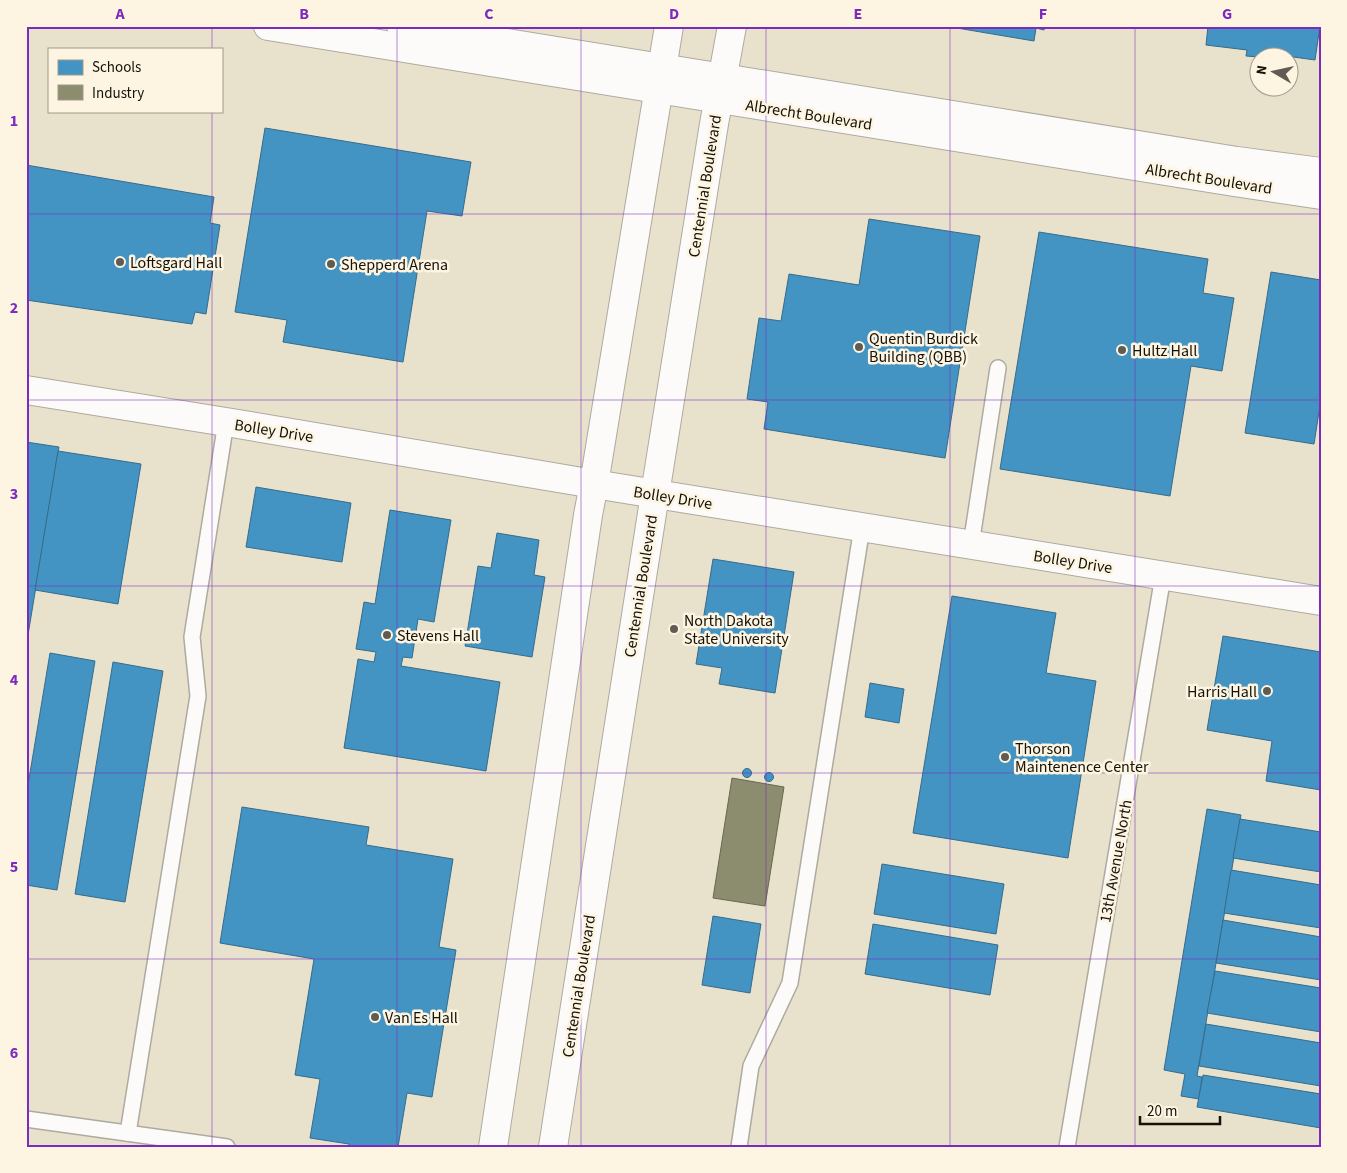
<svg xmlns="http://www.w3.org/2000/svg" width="1347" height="1173" font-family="'Source Sans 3',sans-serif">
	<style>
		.built { fill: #e8e1cc; fill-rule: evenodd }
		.schools { fill: #4393c3; stroke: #356c8c }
		.industry { fill: #8c8c6e; stroke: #686750 }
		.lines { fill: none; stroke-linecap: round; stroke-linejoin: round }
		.lane-casing { stroke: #aeaaa1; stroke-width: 18 }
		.street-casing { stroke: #aeaaa1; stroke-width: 30 }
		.lane { stroke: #fcfbf9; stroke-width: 15 }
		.street { stroke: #fcfbf9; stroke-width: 28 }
		.grid { fill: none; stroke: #7b2cbf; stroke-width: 1; stroke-opacity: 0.55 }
		.poi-dot { fill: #605c53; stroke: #fdf5e1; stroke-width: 2 }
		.labels { text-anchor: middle; stroke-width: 5; stroke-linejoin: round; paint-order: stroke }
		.street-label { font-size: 16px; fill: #15120b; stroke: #fdf5e1 }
		.poi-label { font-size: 16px; fill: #15120b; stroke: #fdf5e1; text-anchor: start }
		.neatline { fill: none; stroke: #7b2cbf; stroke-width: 2 }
		.grid-label { font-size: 16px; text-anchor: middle; font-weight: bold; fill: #7b2cbf }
	</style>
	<rect width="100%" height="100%" fill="#eae5da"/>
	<!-- built -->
	<path class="built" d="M 26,26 L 1321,26 L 1321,1147 L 26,1147 ZM 49,49 L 221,49 L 221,111 L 49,111 ZM 1260,58 L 1290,58 L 1290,88 L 1260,88 Z"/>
	<!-- schools -->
	<g class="schools">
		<polygon points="945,26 1045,26 1044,30 1036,28 1034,41"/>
		<polygon points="1208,26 1320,26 1315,60 1272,54 1272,58 1246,56 1247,50 1206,45"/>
		<polygon points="265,128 471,162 462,216 427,211 403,362 283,342 287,320 235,312"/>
		<polygon points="26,165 214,197 210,223 220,225 206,314 195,312 192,324 26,300"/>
		<polygon points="869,219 980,236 945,458 764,429 768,402 747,399 759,318 781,321 789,274 859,285"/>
		<polygon points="1039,232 1208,259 1203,293 1234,298 1222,371 1191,366 1170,496 1000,469"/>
		<polygon points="1271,272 1321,280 1321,399 1314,444 1245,433"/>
		<polygon points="26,442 59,447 26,647"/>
		<polygon points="58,451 141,464 118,604 35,590"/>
		<polygon points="256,487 351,503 342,562 246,547"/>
		<polygon points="390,510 451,520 434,622 418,619 412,658 403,657 401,666 500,682 486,771 344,748 358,659 374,662 376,652 356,649 364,602 375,604"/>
		<polygon points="497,533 539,540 534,575 545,577 532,657 465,646 478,566 491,568"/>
		<polygon points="713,559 794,572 775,693 719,684 722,668 696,664"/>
		<polygon points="952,596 1056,613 1046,673 1096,681 1068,858 913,833"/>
		<polygon points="1223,636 1321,652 1321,790 1266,781 1272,741 1207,730"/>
		<polygon points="50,653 95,661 57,890 26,885 26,797"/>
		<polygon points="113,662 163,671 125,902 75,894"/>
		<polygon points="870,683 904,689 899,723 865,717"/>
		<circle cx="747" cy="773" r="4.5"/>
		<circle cx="769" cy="777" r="4.5"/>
		<polygon points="242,807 369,827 366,845 453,859 439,947 456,950 432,1097 407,1093 398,1147 349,1147 349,1144 310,1138 320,1079 295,1075 314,959 220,943"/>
		<polygon points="1207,809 1241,815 1197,1076 1202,1077 1199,1099 1181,1096 1185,1074 1164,1070"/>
		<polygon points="1240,819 1321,832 1321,872 1233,858"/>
		<polygon points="882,864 1004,884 996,934 874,914"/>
		<polygon points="1231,870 1321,885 1321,928 1224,913"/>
		<polygon points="713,916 761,924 750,993 702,985"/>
		<polygon points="1223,920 1321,937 1321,980 1216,963"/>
		<polygon points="873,924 998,945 990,995 865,974"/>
		<polygon points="1215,971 1321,988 1321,1032 1207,1013"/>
		<polygon points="1206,1024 1321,1043 1321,1086 1199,1066"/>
		<polygon points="1203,1075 1321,1094 1321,1128 1197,1107"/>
	</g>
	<!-- industry -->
	<polygon class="industry" points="732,778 784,787 765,906 713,898"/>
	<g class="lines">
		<!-- lane casing -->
		<g class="lane-casing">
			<g id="lane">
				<polyline points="971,545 998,368"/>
				<polyline points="26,1119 227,1147"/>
				<polyline points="128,1133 198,696 192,637 226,422"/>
				<polyline points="739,1147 751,1066 790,983 862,527"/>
				<polyline points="1067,1147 1163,576"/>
			</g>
		</g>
		<!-- street casing -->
		<g class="street-casing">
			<g id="street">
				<polyline points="268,26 1234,182 1321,195"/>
				<polyline points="401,26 1237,161 1321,172"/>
				<polyline points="26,390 226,422 594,484 1321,601"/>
				<polyline points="493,1147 588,515 594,484 669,26"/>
				<polyline points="553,1147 655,494 714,124 732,26"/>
			</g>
		</g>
		<!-- lane -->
		<use href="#lane" class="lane"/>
		<!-- street -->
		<use href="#street" class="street"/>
	</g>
	<!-- grid -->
	<path class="grid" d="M 212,26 L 212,49M 397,26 L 397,1147M 581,26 L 581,1147M 766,26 L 766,1147M 950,26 L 950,1147M 1135,26 L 1135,1147M 212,111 L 212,1147M 26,214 L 1321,214M 26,400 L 1321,400M 26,586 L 1321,586M 26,773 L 1321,773M 26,959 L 1321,959"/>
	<!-- markers -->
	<g class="poi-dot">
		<circle cx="120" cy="262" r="5"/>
		<circle cx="331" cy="264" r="5"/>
		<circle cx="859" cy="347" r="5"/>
		<circle cx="1122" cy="350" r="5"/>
		<circle cx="674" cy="629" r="5"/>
		<circle cx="387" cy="635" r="5"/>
		<circle cx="1267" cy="691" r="5"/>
		<circle cx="1005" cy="757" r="5"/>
		<circle cx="375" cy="1017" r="5"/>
	</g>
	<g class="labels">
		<!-- street labels -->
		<g class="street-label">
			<text transform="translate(809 114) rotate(9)" y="6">Albrecht Boulevard</text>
			<text transform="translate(1209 178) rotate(9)" y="6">Albrecht Boulevard</text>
			<text transform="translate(704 186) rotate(-81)" y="6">Centennial Boulevard</text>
			<text transform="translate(274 430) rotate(9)" y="6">Bolley Drive</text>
			<text transform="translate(673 497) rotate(9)" y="6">Bolley Drive</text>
			<text transform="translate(1073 561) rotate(9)" y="6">Bolley Drive</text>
			<text transform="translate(640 586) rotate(-81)" y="6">Centennial Boulevard</text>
			<text transform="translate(1115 861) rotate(-80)" y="6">13th Avenue North</text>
			<text transform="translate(578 986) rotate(-81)" y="6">Centennial Boulevard</text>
		</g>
		<!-- poi labels -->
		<g class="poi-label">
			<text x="130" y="268">Loftsgard Hall</text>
			<text x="341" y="270">Shepperd Arena</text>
			<text x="869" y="344">Quentin Burdick<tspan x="869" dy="18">Building (QBB)</tspan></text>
			<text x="1132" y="356">Hultz Hall</text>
			<text x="684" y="626">North Dakota<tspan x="684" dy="18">State University</tspan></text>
			<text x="397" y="641">Stevens Hall</text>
			<text x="1257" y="697" text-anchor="end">Harris Hall</text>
			<text x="1015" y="754">Thorson<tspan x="1015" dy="18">Maintenence Center</tspan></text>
			<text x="385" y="1023">Van Es Hall</text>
		</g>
	</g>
	<!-- border -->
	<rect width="1347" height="1173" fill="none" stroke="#fdf5e1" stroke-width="55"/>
	<!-- legend -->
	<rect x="48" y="48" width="175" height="65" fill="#fdf5e1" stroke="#a09a8b"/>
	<rect x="58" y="60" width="25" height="15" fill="#4393c3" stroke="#a09a8b"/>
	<text x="92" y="72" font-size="15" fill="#15120b">Schools</text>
	<rect x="58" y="85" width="25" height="15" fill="#8c8c6e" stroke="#a09a8b"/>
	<text x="92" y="98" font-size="15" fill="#15120b">Industry</text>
	<!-- north arrow -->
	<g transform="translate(1274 72) rotate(279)"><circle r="24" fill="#fdf5e1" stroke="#a09a8b"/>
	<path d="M0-4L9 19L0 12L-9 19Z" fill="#605c53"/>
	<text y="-8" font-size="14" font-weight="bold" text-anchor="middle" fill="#15120b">N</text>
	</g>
	<!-- scale -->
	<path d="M1140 1116v8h80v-8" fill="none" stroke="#15120b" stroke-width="2.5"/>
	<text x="1147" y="1116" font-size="15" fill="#15120b" stroke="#fdf5e1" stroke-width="4" paint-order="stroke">20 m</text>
	<rect x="28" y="28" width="1292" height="1118" class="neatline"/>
	<g class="grid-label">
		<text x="120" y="19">A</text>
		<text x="304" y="19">B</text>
		<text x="489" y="19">C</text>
		<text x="674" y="19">D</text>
		<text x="858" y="19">E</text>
		<text x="1043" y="19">F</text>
		<text x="1227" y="19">G</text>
		<text x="14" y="126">1</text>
		<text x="14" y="313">2</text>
		<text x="14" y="499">3</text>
		<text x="14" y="685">4</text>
		<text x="14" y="872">5</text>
		<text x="14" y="1058">6</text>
	</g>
</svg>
